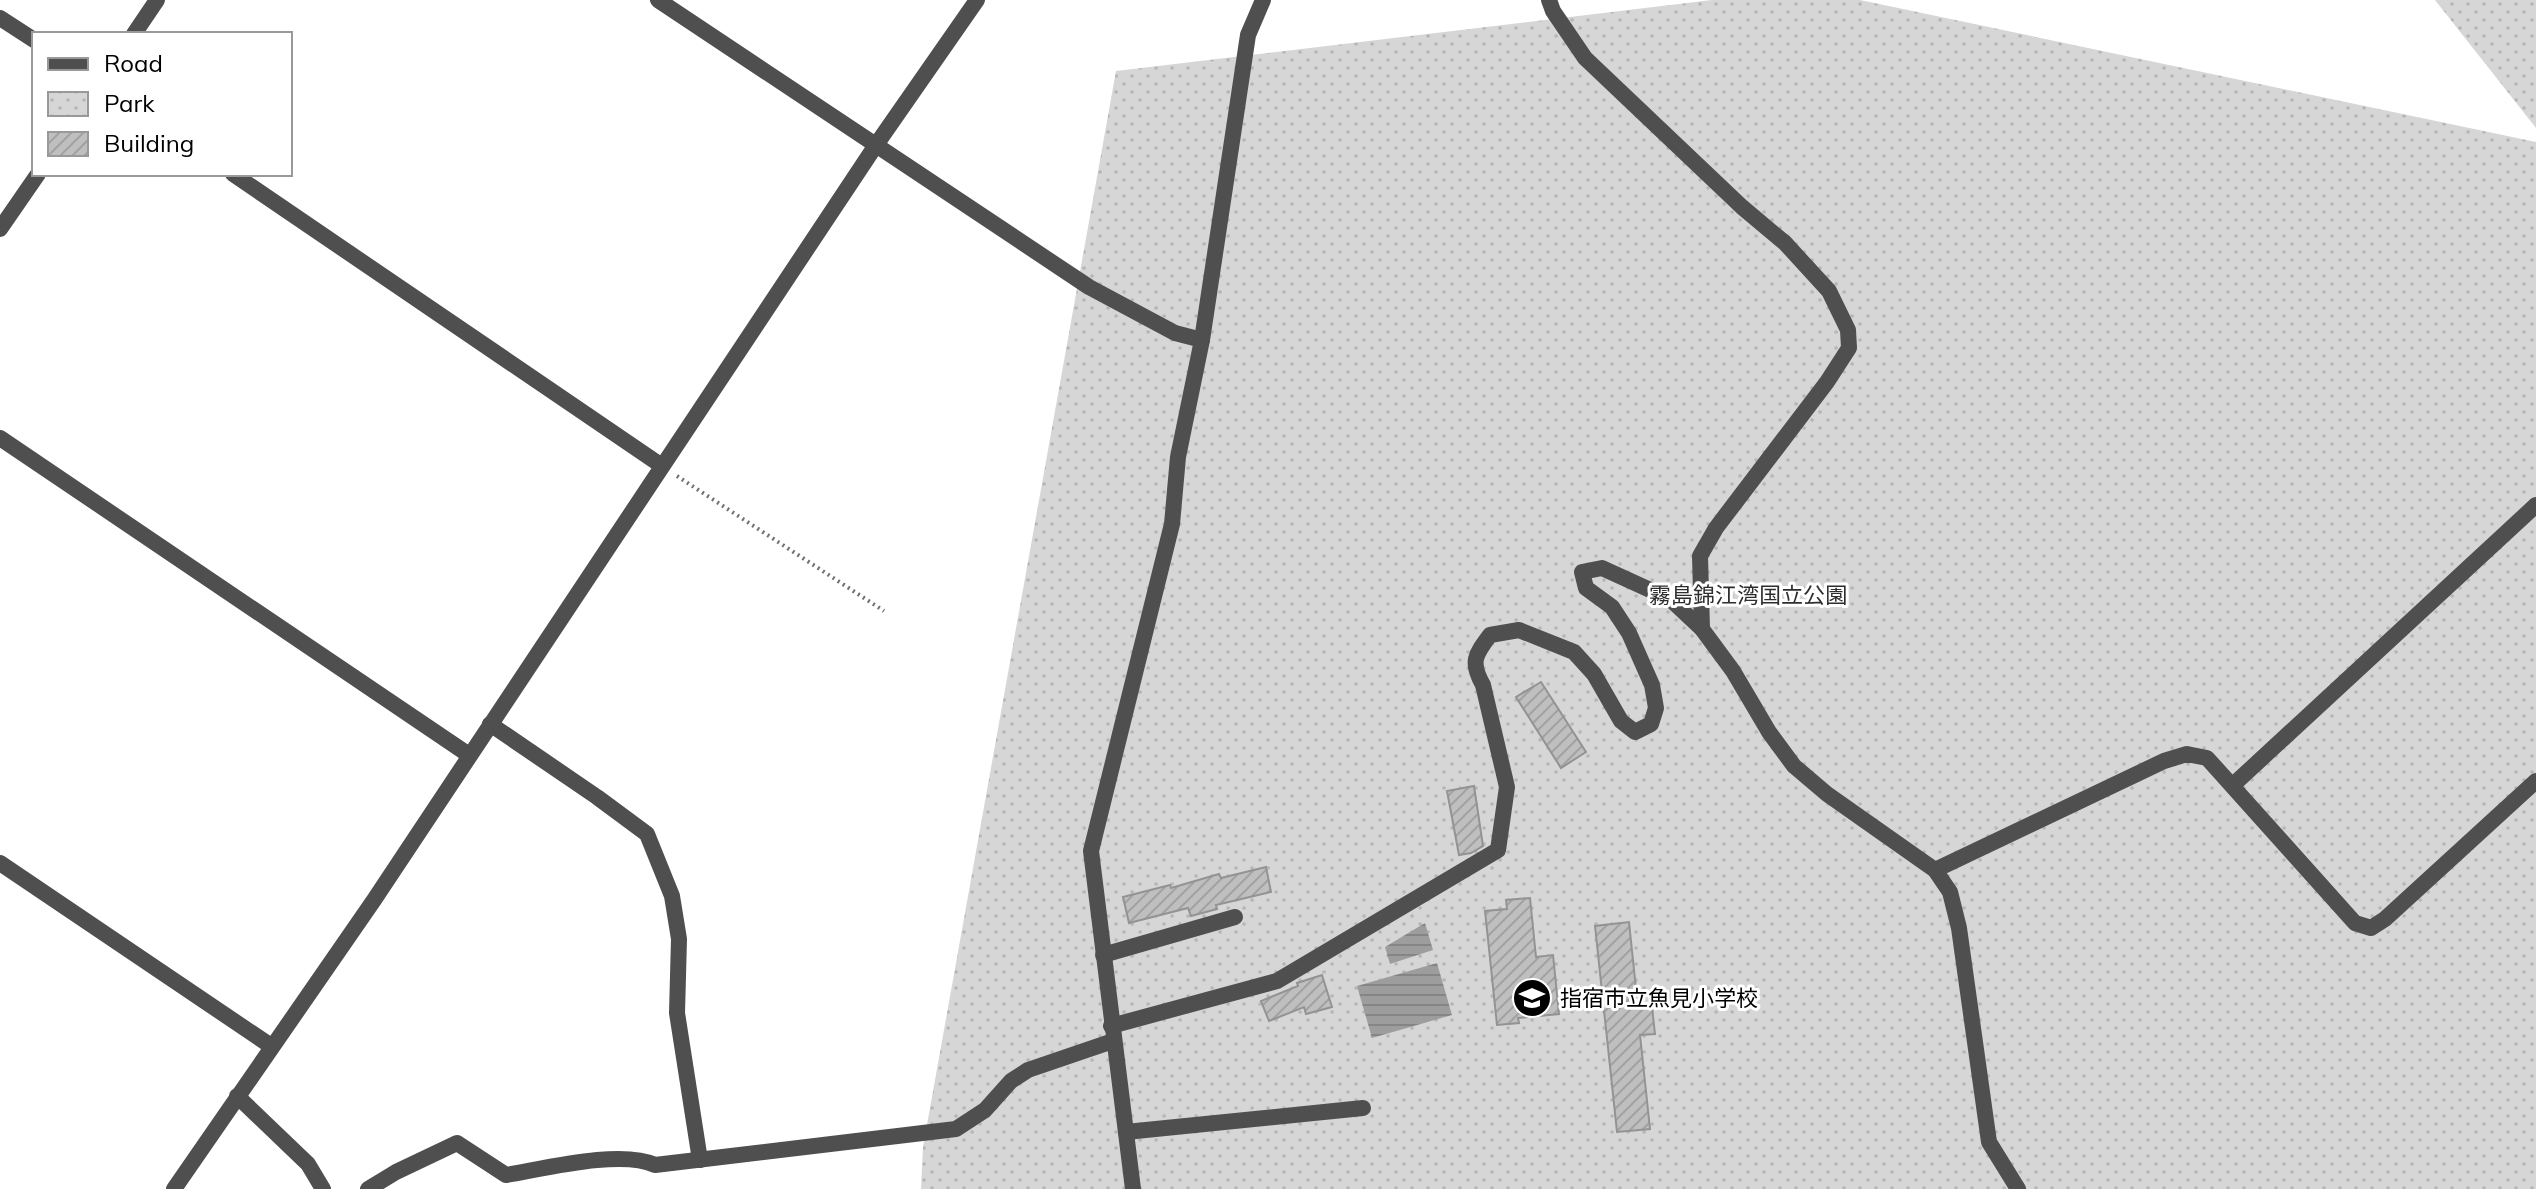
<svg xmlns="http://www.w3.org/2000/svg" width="2536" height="1189" font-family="Mulish,'Noto Sans JP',sans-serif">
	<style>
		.park { fill: url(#park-dots) }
		.water { fill: url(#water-rules) }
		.building { fill: url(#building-hatch); stroke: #939393; stroke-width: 2 }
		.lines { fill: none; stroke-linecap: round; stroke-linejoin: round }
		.path { stroke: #717171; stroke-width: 4; stroke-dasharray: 2 4; stroke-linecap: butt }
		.street { stroke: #4f4f4f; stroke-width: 16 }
		.labels { text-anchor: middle; stroke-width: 6; stroke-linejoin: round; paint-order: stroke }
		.park-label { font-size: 22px; fill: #2d2d2d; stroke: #fff }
		.poi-label { font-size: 22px; fill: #000; stroke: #fff; text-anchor: start }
	</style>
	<defs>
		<pattern id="park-dots" width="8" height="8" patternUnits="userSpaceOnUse" patternTransform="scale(2)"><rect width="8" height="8" fill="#d6d6d6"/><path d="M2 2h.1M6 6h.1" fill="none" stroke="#b6b6b6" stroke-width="1.8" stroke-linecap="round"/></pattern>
		<pattern id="water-rules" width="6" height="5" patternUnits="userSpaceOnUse" patternTransform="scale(2)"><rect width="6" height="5" fill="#9d9d9d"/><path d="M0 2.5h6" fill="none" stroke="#858585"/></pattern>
		<pattern id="building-hatch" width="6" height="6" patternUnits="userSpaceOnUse" patternTransform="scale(2)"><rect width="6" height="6" fill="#bfbfbf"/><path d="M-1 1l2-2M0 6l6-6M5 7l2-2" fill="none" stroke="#a2a2a2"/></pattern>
	</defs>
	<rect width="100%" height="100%" fill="#fff"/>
	<!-- park -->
	<g class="park">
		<polygon points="1712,0 1860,0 2536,142 2536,1189 921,1189 923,1147 1116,71"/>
		<polygon points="2435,0 2536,0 2536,128"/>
	</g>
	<!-- water -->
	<g class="water">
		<polygon points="1425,923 1433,950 1390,964 1385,947"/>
		<polygon points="1437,963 1452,1015 1372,1038 1357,986"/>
	</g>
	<!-- building -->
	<g class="building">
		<polygon points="1541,682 1586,752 1561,768 1516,697"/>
		<polygon points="1474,786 1483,846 1471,853 1459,855 1447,791"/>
		<polygon points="1266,867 1271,892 1216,905 1217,909 1191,916 1188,908 1129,923 1123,897 1170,885 1171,888 1219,874 1221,878"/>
		<polygon points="1530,898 1536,957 1553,955 1559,1014 1518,1018 1519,1023 1497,1025 1485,911 1507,909 1506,900"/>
		<polygon points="1629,922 1638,1008 1652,1007 1655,1034 1640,1035 1650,1129 1617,1132 1595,926"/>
		<polygon points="1322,975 1332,1007 1306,1014 1304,1007 1269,1021 1261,1001 1298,986 1297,983"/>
	</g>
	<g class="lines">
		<!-- path -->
		<polyline class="path" points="677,476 884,611"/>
		<!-- street -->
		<g class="street">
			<polyline points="658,0 1089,287 1175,333 1202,340"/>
			<polyline points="1549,0 1553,11 1585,58 1742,207 1785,243 1829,291 1848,330 1849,348 1827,382 1716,528 1700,556 1702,629"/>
			<polyline points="0,18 34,40"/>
			<polyline points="134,34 157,0"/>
			<polyline points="233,174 662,466"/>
			<polyline points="0,229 38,174"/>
			<polyline points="0,438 469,755"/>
			<polyline points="490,724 597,797 647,834 672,896 679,939 677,1013 700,1160"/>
			<polyline points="2233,785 2536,505"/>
			<polyline points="0,863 271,1046"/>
			<polyline points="1935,870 2164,761 2187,754 2207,758 2355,923 2371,928 2385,919 2536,781"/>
			<polyline points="1103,955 1235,917"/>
			<path d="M 1111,1026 L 1277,981 L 1498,850 L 1507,787 L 1483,685 C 1470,662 1475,655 1490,635 L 1519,630 L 1574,652 L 1594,674 L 1621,721 L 1635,732 L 1651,724 L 1656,708 L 1652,685 L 1629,633 L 1612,607 L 1586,588 L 1582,572 L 1602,568 L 1670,599 L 1702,629 L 1733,671 L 1769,732 L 1794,766 L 1827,794 L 1935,870 L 1950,892 L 1959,928 L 1989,1142 L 2018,1189"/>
			<polyline points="237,1096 308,1164 323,1189"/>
			<polyline points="1126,1132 1363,1108"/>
			<polyline points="174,1189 374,900 876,145 977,0"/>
			<path d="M 368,1189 L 396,1172 L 457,1143 L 506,1175 C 543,1169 621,1149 655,1165 L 956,1129 L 985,1110 L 1011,1081 L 1028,1070 L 1113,1041"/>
			<polyline points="1133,1189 1091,851 1172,524 1178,457 1202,340 1248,35 1263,0"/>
		</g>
	</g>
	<!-- icons -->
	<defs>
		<g id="school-disc" transform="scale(2)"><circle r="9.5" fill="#000" stroke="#fff"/><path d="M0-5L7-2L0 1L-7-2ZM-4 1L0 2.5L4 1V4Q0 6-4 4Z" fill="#fff"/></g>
	</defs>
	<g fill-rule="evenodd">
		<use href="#school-disc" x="1532" y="998"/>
	</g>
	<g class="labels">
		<!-- park labels -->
		<g class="park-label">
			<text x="1748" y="603">霧島錦江湾国立公園</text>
		</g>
		<!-- poi labels -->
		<g class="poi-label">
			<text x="1560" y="1006">指宿市立魚見小学校</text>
		</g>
	</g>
	<!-- legend -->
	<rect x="32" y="32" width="260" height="144" fill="#ffffff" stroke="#999999" stroke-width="2"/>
	<rect x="48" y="58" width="40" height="12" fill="#4f4f4f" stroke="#999999" stroke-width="2"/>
	<text x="104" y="72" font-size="24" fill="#000000">Road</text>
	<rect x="48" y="92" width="40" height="24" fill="url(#park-dots)" stroke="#999999" stroke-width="2"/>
	<text x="104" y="112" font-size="24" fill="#000000">Park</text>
	<rect x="48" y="132" width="40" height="24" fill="url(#building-hatch)" stroke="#999999" stroke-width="2"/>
	<text x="104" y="152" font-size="24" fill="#000000">Building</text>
</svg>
